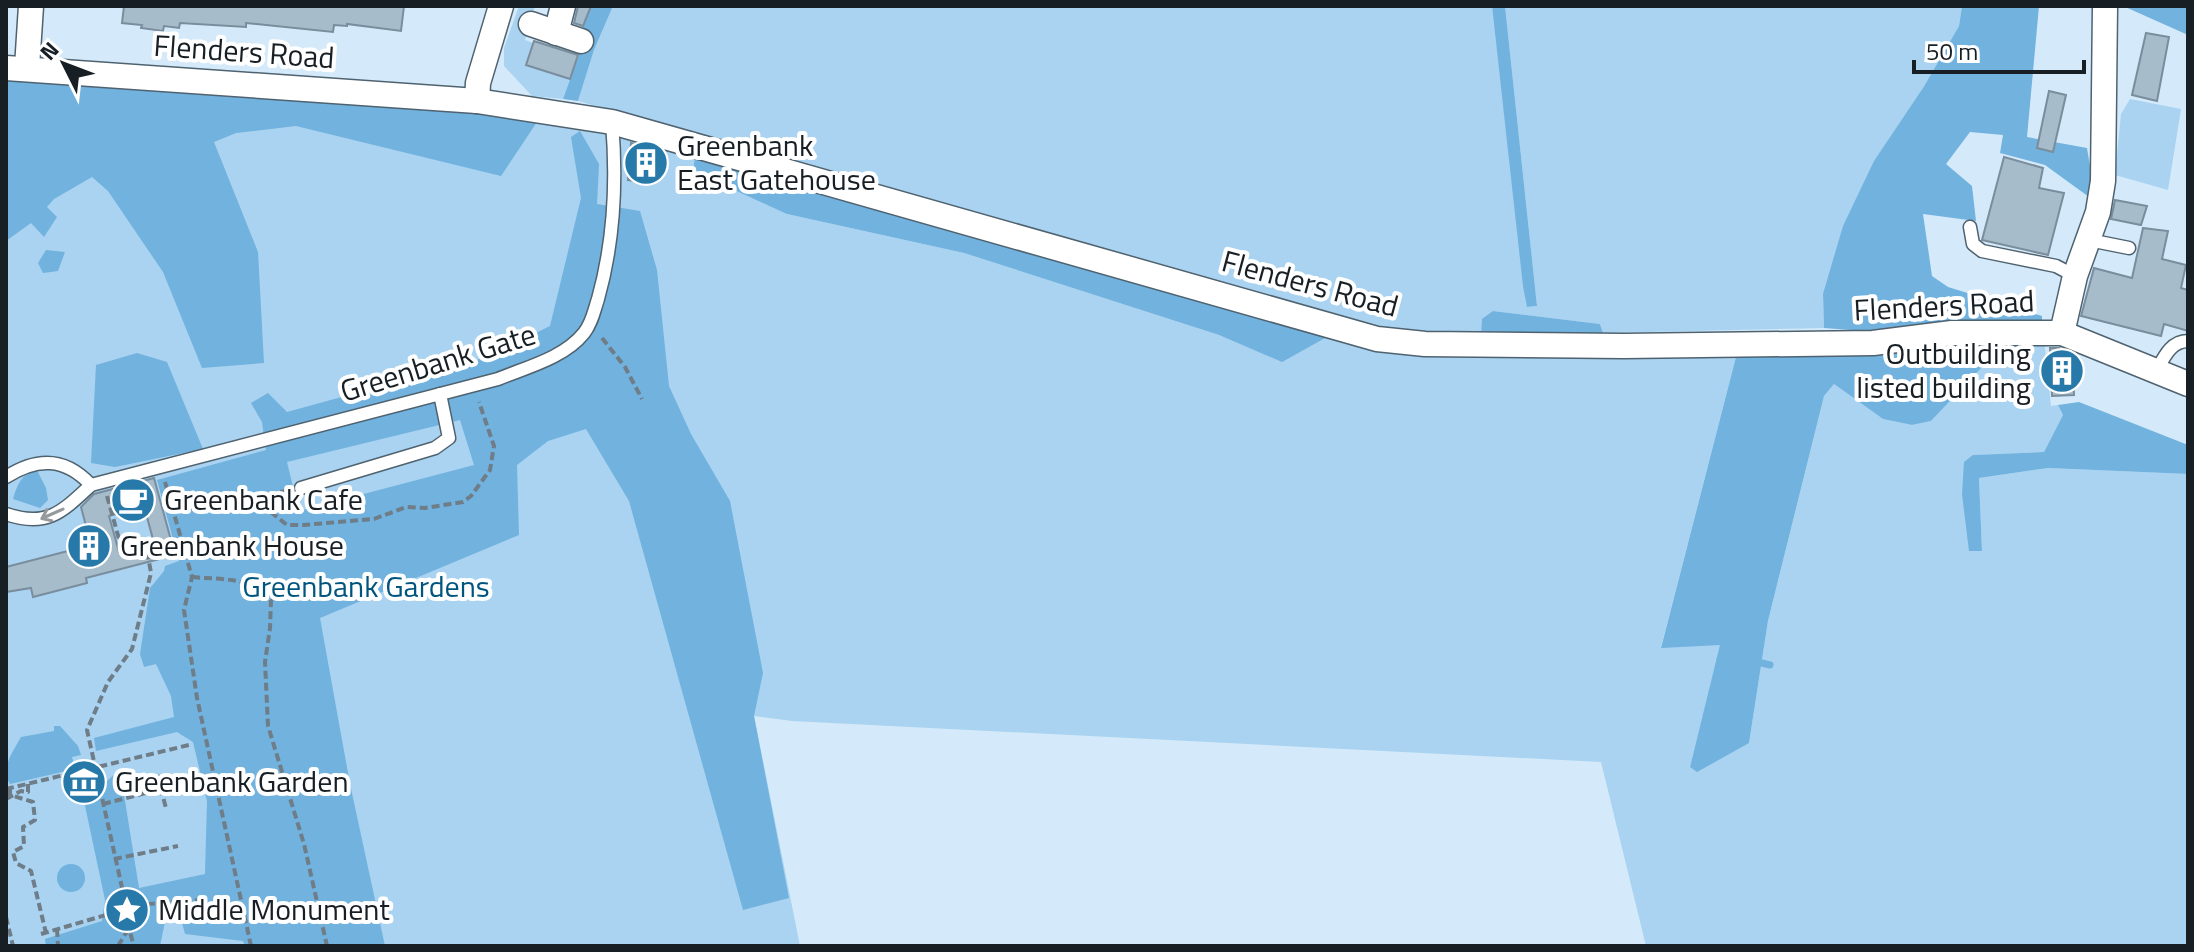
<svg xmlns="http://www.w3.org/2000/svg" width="2194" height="952" font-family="'Titillium Web',sans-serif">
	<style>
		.green { fill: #a9d3f0 }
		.forest { fill: #71b2de; fill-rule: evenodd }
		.water { fill: #71b2df }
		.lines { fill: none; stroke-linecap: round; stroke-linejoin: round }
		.stream { stroke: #71b2df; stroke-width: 7 }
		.building { fill: #a7bccb; stroke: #798d9c; stroke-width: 2; fill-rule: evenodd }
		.service-casing { stroke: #4f626f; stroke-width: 15 }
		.minor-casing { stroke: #4f626f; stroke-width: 27 }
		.path { stroke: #6e7d87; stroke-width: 4; stroke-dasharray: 8 4; stroke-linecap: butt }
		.service { stroke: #fff; stroke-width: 12 }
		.minor { stroke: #fff; stroke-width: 24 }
		.oneway { stroke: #979a9c }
		.labels { text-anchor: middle; stroke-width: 8; stroke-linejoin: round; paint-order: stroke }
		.street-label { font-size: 30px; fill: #171f24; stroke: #fff }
		.poi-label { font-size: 30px; fill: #171f24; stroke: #fff; text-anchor: start }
		.park-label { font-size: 30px; fill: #00557f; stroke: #fff }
	</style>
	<rect width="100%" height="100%" fill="#d4eafa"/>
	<!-- green -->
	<g class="green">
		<polygon points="519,6 535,6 525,40 533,43 526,65 570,79 563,99 532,96 504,66 504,48"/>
		<polygon points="613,6 1492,6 1527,307 1537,306 1505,6 1962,6 1959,26 1923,88 1823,294 1824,328 1603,333 1600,324 1493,311 1481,336 1383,330 578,101 594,50"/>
		<polygon points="6,76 537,122 696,150 787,214 964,253 1219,335 1281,361 1327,337 1403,354 1737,353 1661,647 1721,644 1690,767 1749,743 1768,621 1824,396 1834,384 1883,419 1912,425 1931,421 1985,364 2015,342 2044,339 2051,406 2058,405 2063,415 2044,452 1973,455 1969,551 1982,550 1979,478 2048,468 2188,474 2188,946 1646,946 1601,762 792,721 754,716 800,946 6,946"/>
		<polygon points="2130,99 2181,109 2168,190 2115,175 2121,114"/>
	</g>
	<!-- forest -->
	<g class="forest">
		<polygon points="587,6 613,6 594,50 578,101 563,99 584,40 583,27 590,8"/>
		<polygon points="1492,6 1505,6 1537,306 1527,307 1523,286"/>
		<polygon points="1962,6 2039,6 2027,137 2087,148 2092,178 2089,197 2045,165 2000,153 2003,135 1970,132 1946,164 1972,186 1976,221 1923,214 1932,276 1948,287 2042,316 2042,326 1878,332 1824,328 1823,294 1843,226 1874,161 1923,88 1959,26"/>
		<polygon points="2123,6 2188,6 2188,35"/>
		<polygon points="6,76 513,115 537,122 501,176 296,126 236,133 214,142 258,252 264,363 202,368 163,272 108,191 92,177 54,199 47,207 57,217 44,237 31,223 6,241"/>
		<path d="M 580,131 L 599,164 L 597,204 L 640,211 L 657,270 L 669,386 L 691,434 L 730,501 L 763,673 L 754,716 L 789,898 L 743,910 L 629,501 L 586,429 L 548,441 L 517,465 L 519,535 L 320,618 L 350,784 L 385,946 L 245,946 L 243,941 L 185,934 L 179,911 L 166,917 L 160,946 L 46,946 L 45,939 L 102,921 L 105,900 L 84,801 L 116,773 L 121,776 L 139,888 L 205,874 L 207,801 L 193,742 L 177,732 L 96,751 L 94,738 L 174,717 L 171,696 L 156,664 L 144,667 L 140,654 L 150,588 L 164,571 L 165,566 L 179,561 L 157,480 L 266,450 L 262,422 L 251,403 L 268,393 L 287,412 L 487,357 L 550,326 L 581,198 L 571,137 ZM 460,420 L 474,465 L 299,511 L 287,462 Z"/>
		<polygon points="696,150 1307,330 1327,337 1282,362 1219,335 964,253 787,214 693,171"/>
		<polygon points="46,250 65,252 58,271 43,273 38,263"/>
		<polygon points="1493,311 1600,324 1603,333 1481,336 1482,319"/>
		<polygon points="2015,342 1985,364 1931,421 1912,425 1883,419 1834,384 1824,396 1768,621 1749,743 1697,772 1690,767 1720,645 1661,648 1737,353"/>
		<polygon points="137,353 167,362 203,449 115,467 91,463 96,365"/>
		<polygon points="2079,402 2188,445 2188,474 2048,468 1979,478 1982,551 1969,551 1962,494 1964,462 1973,455 2044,452 2063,415 2058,405"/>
		<path d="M 37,470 L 46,488 L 48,500 L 40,508 L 13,499 C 17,485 21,474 37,470 Z"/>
		<path d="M 54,726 L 60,726 L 78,746 L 81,755 L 72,757 L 75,769 L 10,784 C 0,768 13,752 21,737 L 54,731 Z"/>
	</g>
	<!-- water -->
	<circle class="water" cx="71" cy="878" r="14"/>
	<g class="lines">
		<!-- stream -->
		<polyline class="stream" points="1720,660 1746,659 1770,665"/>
	</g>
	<!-- building -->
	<g class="building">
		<polygon points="124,6 404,6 401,31 347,24 347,26 334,25 333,32 246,23 246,27 180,23 179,28 164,26 163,31 141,28 142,25 122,23"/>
		<polygon points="578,6 591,6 583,26 574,23"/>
		<polygon points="2146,33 2169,37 2157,101 2132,95"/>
		<polygon points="534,41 578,55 570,79 526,65"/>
		<polygon points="2049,91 2066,95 2053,152 2037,148"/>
		<polygon points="631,143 663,152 661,171 648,170 647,182 628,180"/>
		<polygon points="2004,157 2043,168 2039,188 2064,193 2048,255 1982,240"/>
		<polygon points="2115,200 2147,206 2141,225 2111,219"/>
		<polygon points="2143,228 2168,231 2162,259 2186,265 2181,288 2188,290 2188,331 2164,324 2161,336 2081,316 2094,268 2132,278"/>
		<polygon points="2050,348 2059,348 2072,353 2074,395 2052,396"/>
		<path d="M 154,478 L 175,555 L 86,578 L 87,583 L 33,597 L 31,588 L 6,592 L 6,567 L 91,545 L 81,507 L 94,494 ZM 144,506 L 154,543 L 119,552 L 109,516 Z"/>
	</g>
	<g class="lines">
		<!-- service casing -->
		<g class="service-casing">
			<g id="service">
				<polyline points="1970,227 1973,244 1982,251 2056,266 2075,276"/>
				<polyline points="2089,240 2129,248"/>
				<path d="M 2157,370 C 2164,357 2171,341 2188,341"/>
				<path d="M 6,477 C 37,457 65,457 91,485"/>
				<polyline points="301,488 435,448 449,438 440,394"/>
				<path d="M 6,514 C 47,528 62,512 91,485 L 498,379 C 527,367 564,358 584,333 C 592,323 594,311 598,299 C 614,242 617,181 612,122"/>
			</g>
		</g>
		<!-- minor casing -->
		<g class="minor-casing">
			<g id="minor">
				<polyline points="531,24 581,41"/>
				<polyline points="556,33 563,6"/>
				<polyline points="27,67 31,6"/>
				<polyline points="6,68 477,101 612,122 1377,339 1425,344 1624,346 1873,343 1952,333 2062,333 2188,384"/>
				<polyline points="477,101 478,83 501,6"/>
				<polyline points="2062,333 2075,276 2098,212 2103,181 2105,6"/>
			</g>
		</g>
		<!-- path -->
		<g class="path">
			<polyline points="602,338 625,367 642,399"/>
			<polyline points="165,482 192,577 184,610 197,698 251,946"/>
			<polyline points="107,496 119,539 124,543 141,538 146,545 151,573 132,649 108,682 87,730 125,901"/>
			<polyline points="252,497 287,525 303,525 374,519 406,507 425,508 463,502 471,496 490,470 494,446 479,402"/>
			<polyline points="174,511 286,491"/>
			<path d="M 192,577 C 222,580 250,576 271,600 L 270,628 L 265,662 L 268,726 L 304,844 L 327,946"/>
			<polyline points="158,775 160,785"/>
			<polyline points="10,788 10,795 33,802 35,820 23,827 24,846 13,852 16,863 31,871 46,933"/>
			<polyline points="165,788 162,793 166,808"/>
			<polyline points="6,789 189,745"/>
			<polyline points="6,799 21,791 28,792 28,784"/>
			<polyline points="103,804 157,790 160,785 165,788 213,774"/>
			<polyline points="114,859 178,846"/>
			<circle cx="127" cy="912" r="10"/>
			<polyline points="135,905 203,900"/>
			<polyline points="6,917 13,946"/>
			<polyline points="127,922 134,946"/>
			<polyline points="57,929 58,946"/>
			<polyline points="41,934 116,912"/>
			<polyline points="118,946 129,928"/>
		</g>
		<!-- service -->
		<use href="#service" class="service"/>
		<!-- minor -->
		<use href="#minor" class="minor"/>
	</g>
	<!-- one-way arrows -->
	<defs><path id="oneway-shaft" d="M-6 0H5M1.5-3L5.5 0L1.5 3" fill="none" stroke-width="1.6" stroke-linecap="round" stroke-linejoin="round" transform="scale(2)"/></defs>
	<use class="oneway" href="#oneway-shaft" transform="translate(52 514) rotate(156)"/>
	<!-- icons -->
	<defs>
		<g id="building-disc" transform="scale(2.3)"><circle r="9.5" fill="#2679a9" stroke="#fff"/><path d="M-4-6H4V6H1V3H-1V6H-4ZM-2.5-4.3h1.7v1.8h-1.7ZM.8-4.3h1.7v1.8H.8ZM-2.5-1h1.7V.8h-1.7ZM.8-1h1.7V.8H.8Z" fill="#fff"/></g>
		<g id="cafe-disc" transform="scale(2.3)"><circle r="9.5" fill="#2679a9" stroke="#fff"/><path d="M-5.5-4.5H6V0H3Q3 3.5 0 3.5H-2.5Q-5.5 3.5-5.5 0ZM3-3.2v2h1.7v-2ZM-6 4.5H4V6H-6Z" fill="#fff"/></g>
		<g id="museum-disc" transform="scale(2.3)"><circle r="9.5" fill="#2679a9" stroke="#fff"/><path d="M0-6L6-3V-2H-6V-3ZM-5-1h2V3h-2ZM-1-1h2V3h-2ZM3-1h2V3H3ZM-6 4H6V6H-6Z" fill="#fff"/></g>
		<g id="sight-disc" transform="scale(2.3)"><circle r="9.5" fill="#2679a9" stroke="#fff"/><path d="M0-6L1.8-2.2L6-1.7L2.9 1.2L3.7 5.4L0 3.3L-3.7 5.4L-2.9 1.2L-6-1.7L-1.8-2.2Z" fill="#fff"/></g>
	</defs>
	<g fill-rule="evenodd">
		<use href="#building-disc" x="646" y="163"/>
		<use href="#building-disc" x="2062" y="371"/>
		<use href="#cafe-disc" x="133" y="500"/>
		<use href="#building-disc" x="89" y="546"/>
		<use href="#museum-disc" x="84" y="782"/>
		<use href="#sight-disc" x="127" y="910"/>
	</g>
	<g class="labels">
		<!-- street labels -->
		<g class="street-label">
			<text transform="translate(244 52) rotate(4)" y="10">Flenders Road</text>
			<text transform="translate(1310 284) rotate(15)" y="10">Flenders Road</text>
			<text transform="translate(1944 306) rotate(-3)" y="10">Flenders Road</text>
			<text transform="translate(438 363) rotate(-17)" y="10">Greenbank Gate</text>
		</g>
		<!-- poi labels -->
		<g class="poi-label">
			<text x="677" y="156">Greenbank<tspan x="677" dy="34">East Gatehouse</tspan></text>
			<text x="2031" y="364" text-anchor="end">Outbuilding<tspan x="2031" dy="34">listed building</tspan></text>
			<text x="164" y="510">Greenbank Cafe</text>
			<text x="120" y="556">Greenbank House</text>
			<text x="115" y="792">Greenbank Garden</text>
			<text x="158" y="920">Middle Monument</text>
		</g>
		<!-- park labels -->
		<g class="park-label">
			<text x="366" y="597">Greenbank Gardens</text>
		</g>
	</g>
	<!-- border -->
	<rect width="2194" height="952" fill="none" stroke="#171f24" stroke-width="16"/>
	<!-- north arrow -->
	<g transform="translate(64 64) rotate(312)" stroke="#ffffff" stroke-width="6" paint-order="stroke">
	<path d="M0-6L14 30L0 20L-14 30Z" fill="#171f24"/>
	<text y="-12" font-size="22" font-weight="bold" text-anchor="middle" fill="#171f24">N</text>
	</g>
	<!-- scale -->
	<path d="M1914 60v12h170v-12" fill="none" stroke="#171f24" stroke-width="4"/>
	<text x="1926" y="60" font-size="24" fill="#171f24" stroke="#ffffff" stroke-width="6" paint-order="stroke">50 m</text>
</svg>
